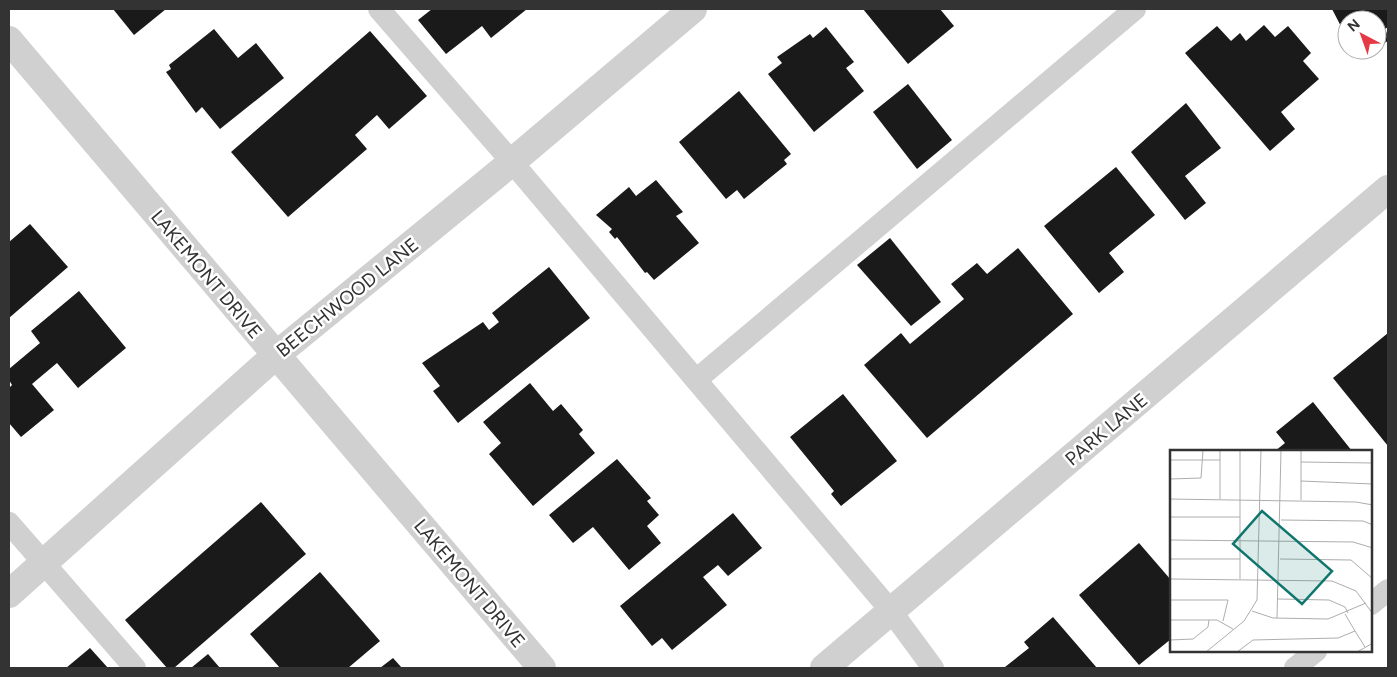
<svg xmlns="http://www.w3.org/2000/svg" width="1397" height="677" font-family="Figtree,sans-serif">
	<style>
		.building { fill: #1a1a1a }
		.lines { fill: none; stroke-linecap: round; stroke-linejoin: round }
		.service { stroke: #d0d0d0; stroke-width: 22 }
		.minor { stroke: #d0d0d0; stroke-width: 28 }
		.tertiary { stroke: #d0d0d0; stroke-width: 28 }
		.labels { text-anchor: middle; stroke-width: 5; stroke-linejoin: round; paint-order: stroke }
		.street-label { font-size: 19px; fill: #333; stroke: #fff }
		.inset-road { fill: none; stroke: #adadad; stroke-width: 1 }
		.view { fill: #0f766e; fill-opacity: 0.15; stroke: #0f766e; stroke-width: 2.5 }
		.inset-edge { fill: none; stroke: #333; stroke-width: 2.5 }
	</style>
	<rect width="100%" height="100%" fill="#fff"/>
	<!-- building -->
	<g class="building">
		<polygon points="113,9 166,9 134,35"/>
		<polygon points="432,9 527,9 491,38 482,26 446,54 418,20"/>
		<polygon points="863,9 940,9 954,26 908,64"/>
		<polygon points="1332,9 1388,9 1388,27 1385,29 1388,36 1388,41 1377,47 1377,20 1347,20 1347,38"/>
		<polygon points="1264,25 1275,37 1288,26 1311,53 1303,61 1319,79 1281,112 1295,129 1270,151 1185,53 1217,26 1231,41 1240,33 1246,41"/>
		<polygon points="826,27 854,62 846,68 864,91 814,132 768,74 782,63 777,57 810,34 813,38"/>
		<polygon points="214,29 238,58 256,43 284,78 220,129 202,107 196,113 166,72 171,69 169,65"/>
		<polygon points="370,31 427,96 389,129 377,115 355,135 367,149 288,217 231,152"/>
		<polygon points="1353,50 1371,50 1357,57"/>
		<polygon points="908,84 952,140 917,169 873,112"/>
		<polygon points="739,91 791,154 784,160 787,164 744,199 737,190 726,199 679,142"/>
		<polygon points="1186,103 1221,148 1185,176 1206,203 1185,220 1131,152"/>
		<polygon points="1116,167 1155,215 1109,253 1124,272 1099,293 1044,226"/>
		<polygon points="656,180 683,212 676,216 699,243 654,280 647,272 645,273 617,237 615,239 609,232 612,229 596,215 629,187 636,196"/>
		<polygon points="30,224 68,267 9,318 9,242"/>
		<polygon points="890,238 941,302 911,326 857,265"/>
		<polygon points="1018,248 1073,314 927,438 864,365 901,333 910,344 964,299 951,284 977,263 987,274"/>
		<polygon points="549,267 590,318 458,423 433,391 440,386 422,363 483,322 489,330 499,322 492,313"/>
		<polygon points="79,291 126,348 78,388 57,363 32,384 54,410 21,437 9,423 9,388 12,385 9,380 9,369 40,343 31,331"/>
		<polygon points="1388,333 1388,446 1333,378"/>
		<polygon points="530,383 553,411 561,404 583,430 579,434 595,453 533,506 489,454 501,443 483,422"/>
		<polygon points="843,394 897,461 841,506 831,494 834,491 790,437"/>
		<polygon points="1313,402 1352,451 1275,451 1285,443 1276,432"/>
		<polygon points="617,459 651,498 647,501 659,515 647,526 661,543 629,570 593,527 573,543 549,515"/>
		<polygon points="261,502 306,554 174,668 167,668 125,620"/>
		<polygon points="733,513 762,548 728,576 718,565 703,577 727,605 672,650 662,638 652,646 620,606"/>
		<polygon points="1139,543 1171,580 1171,639 1139,665 1079,595"/>
		<polygon points="320,572 380,641 348,668 280,668 250,634"/>
		<polygon points="1053,617 1097,668 1007,668 1005,667 1029,648 1024,642"/>
		<polygon points="90,648 108,668 66,668"/>
		<polygon points="208,654 220,668 191,668"/>
		<polygon points="393,658 402,668 380,668"/>
	</g>
	<g class="lines">
		<!-- service -->
		<g class="service">
			<polyline points="379,9 512,162 891,611 933,668"/>
			<polyline points="696,380 1135,9"/>
			<polyline points="9,523 135,668"/>
			<polyline points="1371,604 1388,590"/>
			<polyline points="1295,668 1316,651"/>
		</g>
		<!-- minor -->
		<g class="minor">
			<polyline points="9,40 542,668"/>
			<polyline points="9,594 276,355 512,162 693,9"/>
		</g>
		<!-- tertiary -->
		<polyline class="tertiary" points="824,668 1388,189"/>
	</g>
	<g class="labels">
		<!-- street labels -->
		<g class="street-label">
			<text transform="translate(207 274) rotate(50)" y="7">LAKEMONT DRIVE</text>
			<text transform="translate(347 297) rotate(-39)" y="7">BEECHWOOD LANE</text>
			<text transform="translate(1106 429) rotate(-40)" y="7">PARK LANE</text>
			<text transform="translate(470 583) rotate(50)" y="7">LAKEMONT DRIVE</text>
		</g>
	</g>
	<!-- overview -->
	<g transform="translate(1170 450)">
		<rect width="202" height="202" fill="#fff"/>
		<path class="inset-road" d="M 50,0 L 50,49M 70,0 L 70,129M 0,10 L 50,10M 131,12 L 203,13M 0,29 L 31,28 L 33,0M 131,31 L 203,34M 0,49 L 186,52 L 203,55M 131,50 L 131,0M 0,67 L 70,67M 111,70 L 193,71 L 203,75M 0,90 L 183,92 L 203,98M 0,109 L 70,109M 110,109 L 181,110 L 203,129M 0,129 L 162,131 L 186,141 L 203,164M 108,149 L 159,150 L 175,157 L 178,163M 0,150 L 58,150 L 53,171M 82,161 L 103,168 L 158,169 L 196,153M 107,168 L 111,0M 0,170 L 47,170 L 63,179M 185,181 L 195,197M 0,190 L 23,189 L 38,177 L 39,170M 36,202 L 74,171 L 87,150 L 91,0M 67,202 L 83,190 L 168,188 L 185,181 L 175,164M 187,202 L 203,193"/>
		<path class="view" d="M 92,61 L 162,121 L 132,154 L 63,94 Z"/>
		<rect width="202" height="202" class="inset-edge"/>
	</g>
	<!-- border -->
	<rect width="1397" height="677" fill="none" stroke="#333333" stroke-width="20"/>
	<!-- north arrow -->
	<g transform="translate(1362 35) rotate(319)"><circle r="24" fill="#ffffff" stroke="#adadad"/>
	<path d="M0-4L9 19L0 12L-9 19Z" fill="#e63946"/>
	<text y="-8" font-size="14" font-weight="bold" text-anchor="middle" fill="#333333">N</text>
	</g>
</svg>
